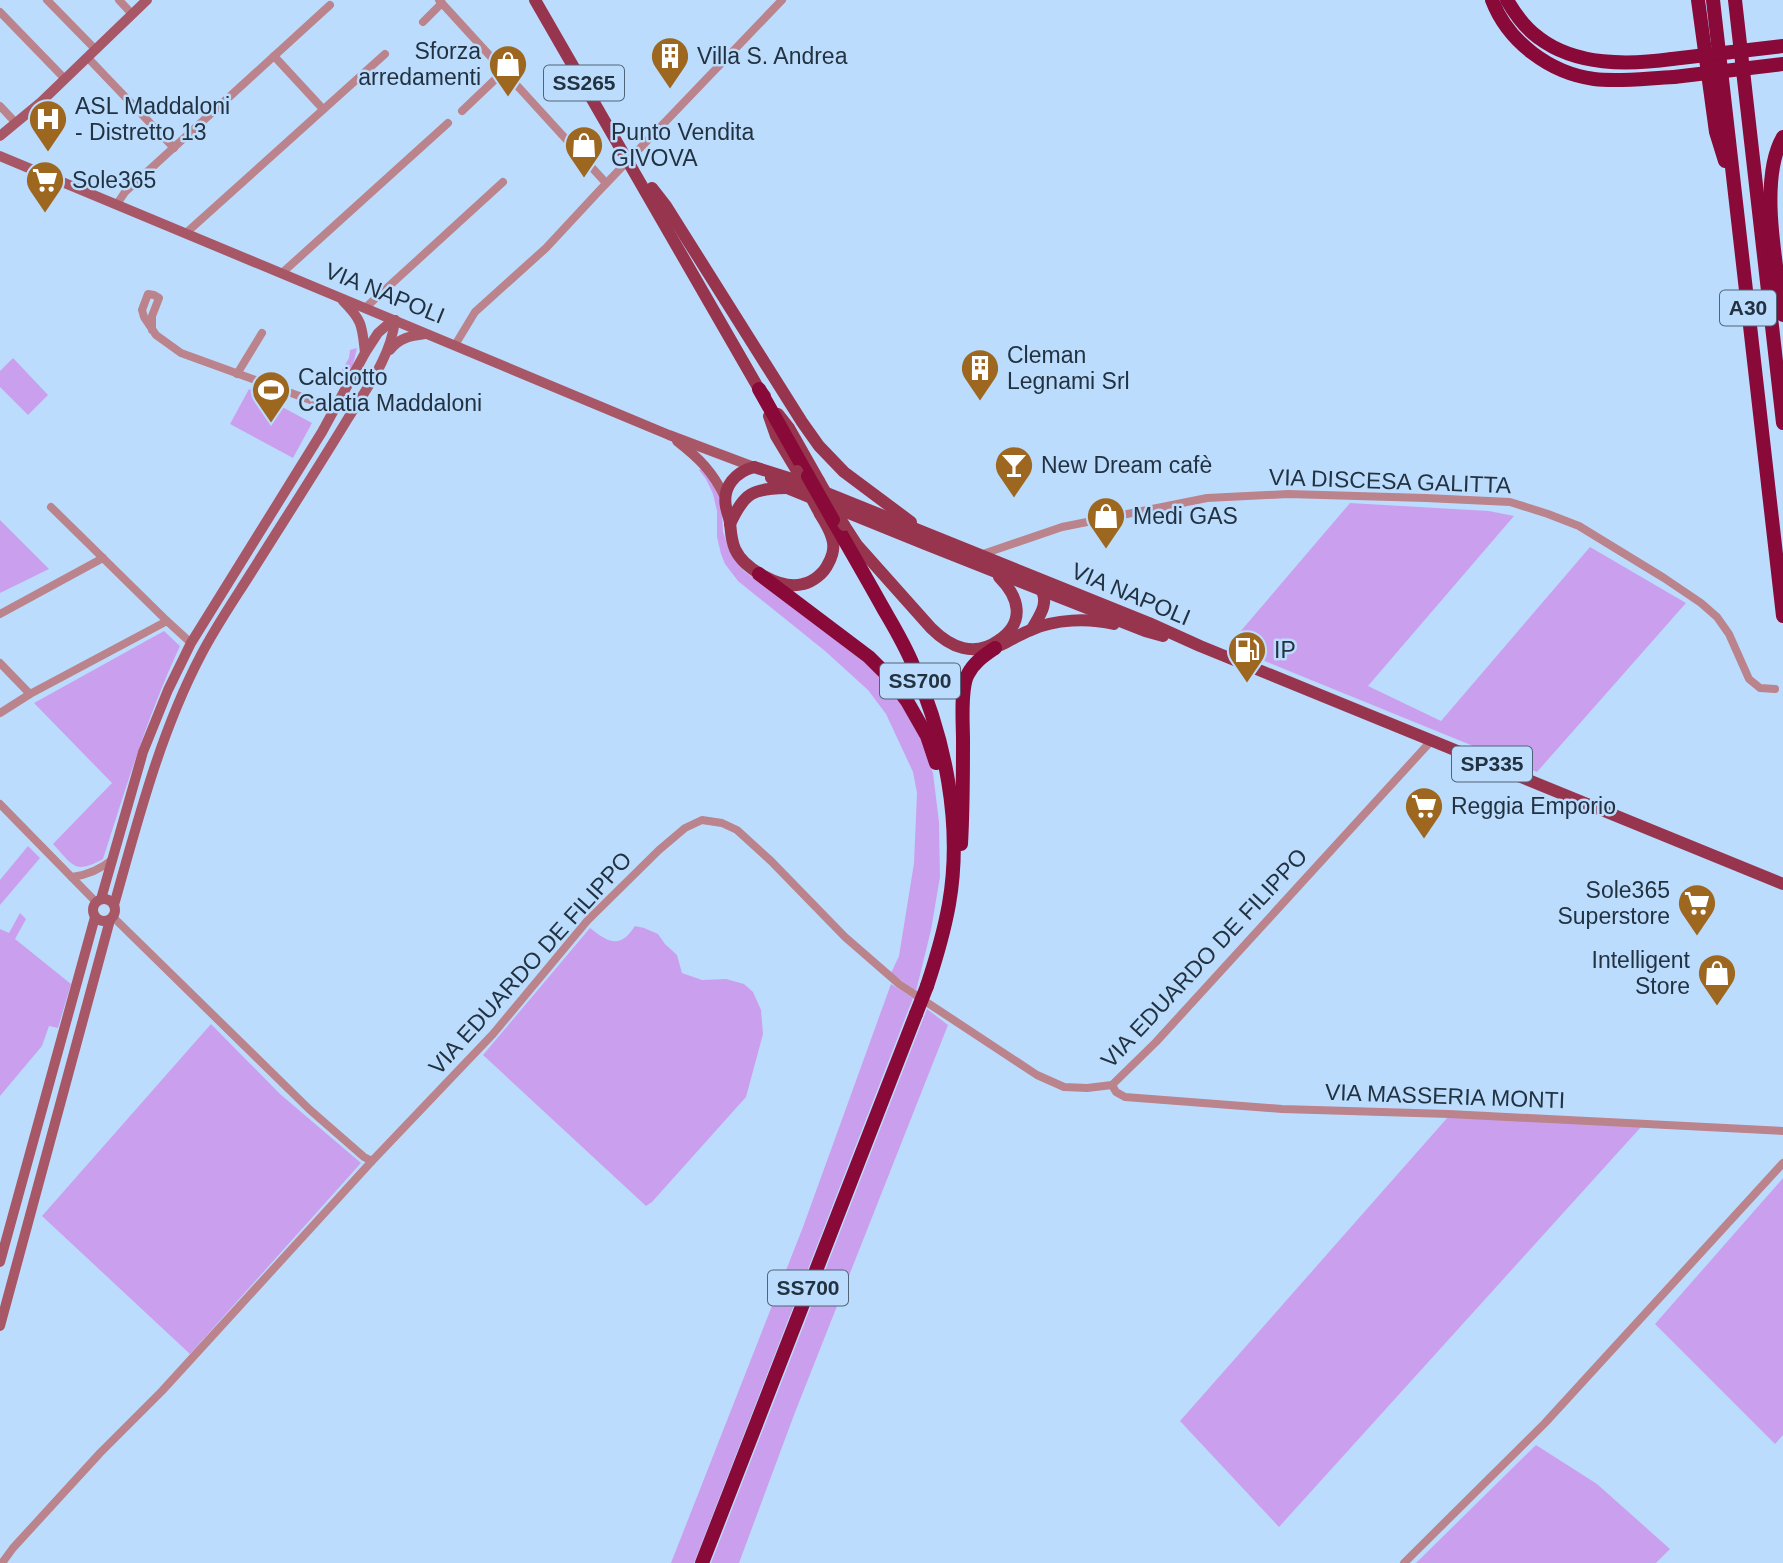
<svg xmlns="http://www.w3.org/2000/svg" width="1783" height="1563" font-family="Helvetica,sans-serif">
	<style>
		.green { fill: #caa0ee }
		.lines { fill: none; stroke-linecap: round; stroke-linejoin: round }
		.street { stroke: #bb838c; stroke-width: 8 }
		.secondary { stroke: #a85767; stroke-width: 10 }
		.primary { stroke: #98354e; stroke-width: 12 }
		.highway { stroke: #890938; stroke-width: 14 }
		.primary-bridge { stroke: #98354e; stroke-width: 12 }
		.highway-bridge { stroke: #890938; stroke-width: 14 }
		.labels { text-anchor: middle; stroke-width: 5; stroke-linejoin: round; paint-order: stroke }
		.shield { fill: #bcdcfd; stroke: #506579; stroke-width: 2 }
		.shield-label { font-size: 21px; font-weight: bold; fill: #223241 }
		.poi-label { font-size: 23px; fill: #223241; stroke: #bcdcfd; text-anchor: start }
		.street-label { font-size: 23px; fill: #223241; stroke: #bcdcfd }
	</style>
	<rect width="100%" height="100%" fill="#bcdcfd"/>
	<!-- green -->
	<g class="green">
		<polygon points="357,348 353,365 344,380 338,377 349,358 350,350"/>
		<polygon points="13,358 48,395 28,415 0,387 0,371"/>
		<polygon points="249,389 312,423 293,458 230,424"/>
		<polygon points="702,468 719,495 722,511 723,532 731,554 744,571 846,644 889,685 920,735 933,773 939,822 940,877 931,930 916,991 891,973 899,956 914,863 917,793 913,772 886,714 868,690 825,651 738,581 725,564 721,554 717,537 717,511 713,494 706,479 699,470"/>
		<polygon points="1350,503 1489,511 1514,516 1368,686 1441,721 1590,547 1686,603 1537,772 1228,646"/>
		<polygon points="0,520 49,569 0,593"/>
		<path d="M 164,631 L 180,646 C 148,715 126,787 103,859 C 74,875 73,865 53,844 L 112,783 L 34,703 Z"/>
		<polygon points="28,846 40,858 0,905 0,880"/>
		<polygon points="20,913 26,919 15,939 71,984 58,1028 49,1026 42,1046 0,1096 0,929 9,933"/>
		<path d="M 635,926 L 644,928 L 658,934 L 665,944 L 677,955 L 682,973 L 702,980 L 726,979 L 744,984 L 753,992 L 761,1010 L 763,1034 L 746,1097 L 652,1202 L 646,1206 L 483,1055 L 590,928 C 609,943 620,949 635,926 Z"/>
		<polygon points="891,984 913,998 694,1563 671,1563 803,1227"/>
		<polygon points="927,1009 948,1025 794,1415 739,1563 711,1563"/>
		<polygon points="211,1024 280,1094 361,1163 190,1354 42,1216"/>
		<polygon points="1448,1117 1641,1127 1279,1527 1180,1421"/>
		<polygon points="1783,1178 1783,1435 1775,1444 1655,1324"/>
		<polygon points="1536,1445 1597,1484 1670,1549 1656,1563 1416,1563"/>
	</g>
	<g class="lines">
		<!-- street -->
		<g class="street">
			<polyline points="47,0 96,50"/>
			<polyline points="119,0 132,14"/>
			<polyline points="439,0 606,183"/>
			<polyline points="0,12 65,79"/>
			<polyline points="423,22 442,3"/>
			<polyline points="274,56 323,109"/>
			<polyline points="88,58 174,148"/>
			<polyline points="0,106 16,123"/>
			<polyline points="462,111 504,71"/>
			<polyline points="117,204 125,192 330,5"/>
			<polyline points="186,233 385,54"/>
			<polyline points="282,273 448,123"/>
			<polyline points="365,308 503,182"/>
			<polyline points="152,330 152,316 159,298 154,295 148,294 142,310 144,317 156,335 181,353 335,409"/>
			<polyline points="455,345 475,312 546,248 599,191 782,0"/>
			<polyline points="237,374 262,333"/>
			<polyline points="51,507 167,621"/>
			<polyline points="980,555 1062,527 1207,498 1288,494 1426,498 1510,502 1548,514 1579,526 1664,578 1701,603 1717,617 1729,634 1749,679 1760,688 1775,689"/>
			<polyline points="0,614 103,558"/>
			<polyline points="0,663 30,694"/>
			<polyline points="0,713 30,694 167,621 191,643"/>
			<polyline points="0,804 96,902"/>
			<path d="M 72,877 C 88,875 101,869 113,859"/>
			<polyline points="113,917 309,1109 364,1157 372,1161"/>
			<polyline points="1112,1085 1116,1092 1125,1097 1282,1109 1449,1114 1783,1131"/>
			<polyline points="2,1563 13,1548 100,1453 162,1391 372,1161 493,1034 587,921 659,850 685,828 702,820 722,823 737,830 771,861 845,937 899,984 1037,1075 1064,1087 1087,1088 1112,1085 1156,1042 1432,740"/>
			<polyline points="1404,1563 1545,1423 1783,1163"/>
		</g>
		<!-- secondary -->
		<g class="secondary">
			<polyline points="0,136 41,102 147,0"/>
			<polyline points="0,156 669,435 754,467"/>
			<path d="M 343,301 C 363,321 362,326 365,353"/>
			<path d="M 390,350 C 399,338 410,336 425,334"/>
			<path d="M 677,441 C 700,459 712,471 725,497"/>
			<circle cx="104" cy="910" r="11"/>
			<polyline points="101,899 143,752 168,690 191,643 322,432 365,353 378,333 386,326 395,320"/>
			<path d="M 114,905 C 138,820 160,733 201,655 C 216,626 234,600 251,573 C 283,522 316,471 347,420 C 366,389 391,357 395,320"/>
			<polyline points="0,1262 95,917"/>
			<polyline points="0,1326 110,920"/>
		</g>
		<!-- primary -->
		<g class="primary">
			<polyline points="535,0 759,389 765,396"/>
			<polyline points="652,188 666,206 802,422 819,446 844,472 911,522"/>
			<polyline points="778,414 789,428 819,481"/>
			<polyline points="769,416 776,436 797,471"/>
			<polyline points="754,467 792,479 1149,623 1200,646 1783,884"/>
			<path d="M 754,467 C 736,472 722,486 726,507 C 727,512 729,517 730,522 C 731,532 731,540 735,549 C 744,569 781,590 803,584 C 813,582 824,573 828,564 C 832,557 835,547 832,538 C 830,530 825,522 820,514"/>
			<polyline points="771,478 787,488 925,544 1145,631 1163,636"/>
			<path d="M 730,524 C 745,492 752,489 786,488"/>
			<path d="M 844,525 L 857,545 L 931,628 C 940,637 950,645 963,648 C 976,651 988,648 999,640 C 1026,622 1019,597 999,577"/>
			<path d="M 1032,629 C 1040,615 1050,602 1040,588"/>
			<path d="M 1001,645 C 1011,640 1020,634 1031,630 C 1055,619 1088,618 1114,624"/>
		</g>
		<!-- highway -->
		<g class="highway">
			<path d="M 1492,0 C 1508,42 1550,73 1594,79 C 1620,82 1648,78 1674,77"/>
			<path d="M 1507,0 C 1515,14 1525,28 1539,38 C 1576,66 1628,65 1672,59"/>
			<polyline points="1698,0 1716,132 1725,161"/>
			<polyline points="1713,0 1783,616"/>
			<polyline points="1735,0 1783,423"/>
			<path d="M 1783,137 C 1758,180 1777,267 1783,315"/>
			<polyline points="759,389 808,476"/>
			<path d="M 833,520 C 850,550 867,579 883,608 C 894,627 905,645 913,665 C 945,738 963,824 949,904 C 944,932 936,959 927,986"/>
			<polyline points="759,574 869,657 890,678 907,701 927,736 936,763"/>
			<path d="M 961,844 C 963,809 963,775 963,740 C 963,723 960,688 968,674 C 974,662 985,655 995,648"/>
			<polyline points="702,1563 916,1014"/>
		</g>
		<!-- primary-bridge -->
		<g class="primary-bridge">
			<polyline points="797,471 820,514"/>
			<polyline points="819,481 844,525"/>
		</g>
		<!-- highway-bridge -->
		<g class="highway-bridge">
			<polyline points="1672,59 1783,46"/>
			<polyline points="1674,77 1783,64"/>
			<polyline points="808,476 833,520"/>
			<polyline points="916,1014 927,986"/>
		</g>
	</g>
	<!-- icons -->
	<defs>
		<g id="building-pin" transform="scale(2.0125)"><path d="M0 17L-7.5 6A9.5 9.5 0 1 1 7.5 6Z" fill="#9d6720" stroke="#bcdcfd"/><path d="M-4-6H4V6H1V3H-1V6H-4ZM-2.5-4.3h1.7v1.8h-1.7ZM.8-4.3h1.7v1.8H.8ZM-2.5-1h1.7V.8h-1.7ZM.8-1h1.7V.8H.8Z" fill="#fff"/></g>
		<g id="shop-pin" transform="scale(2.0125)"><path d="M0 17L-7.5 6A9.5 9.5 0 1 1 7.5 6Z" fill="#9d6720" stroke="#bcdcfd"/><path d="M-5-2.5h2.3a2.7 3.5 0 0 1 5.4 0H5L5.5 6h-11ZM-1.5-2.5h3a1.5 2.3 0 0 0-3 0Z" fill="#fff"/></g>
		<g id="hospital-pin" transform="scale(2.0125)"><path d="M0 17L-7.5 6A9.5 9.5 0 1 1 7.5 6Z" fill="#9d6720" stroke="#bcdcfd"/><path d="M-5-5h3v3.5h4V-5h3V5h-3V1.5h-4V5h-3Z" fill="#fff"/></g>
		<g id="supermarket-pin" transform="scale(2.0125)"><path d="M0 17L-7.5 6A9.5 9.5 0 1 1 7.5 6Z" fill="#9d6720" stroke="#bcdcfd"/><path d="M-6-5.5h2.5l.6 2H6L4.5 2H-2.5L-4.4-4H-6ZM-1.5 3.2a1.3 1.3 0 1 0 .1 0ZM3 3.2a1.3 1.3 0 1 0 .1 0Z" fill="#fff"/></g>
		<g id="stadium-pin" transform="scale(2.0125)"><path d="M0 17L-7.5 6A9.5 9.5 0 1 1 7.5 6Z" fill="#9d6720" stroke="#bcdcfd"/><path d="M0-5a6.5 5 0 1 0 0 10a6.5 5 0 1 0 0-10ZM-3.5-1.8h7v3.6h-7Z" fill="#fff"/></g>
		<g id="bar-pin" transform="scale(2.0125)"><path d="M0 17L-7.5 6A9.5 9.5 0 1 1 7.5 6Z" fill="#9d6720" stroke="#bcdcfd"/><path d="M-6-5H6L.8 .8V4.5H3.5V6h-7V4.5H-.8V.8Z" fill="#fff"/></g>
		<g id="fuel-pin" transform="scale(2.0125)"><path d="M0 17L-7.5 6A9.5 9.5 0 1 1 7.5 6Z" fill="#9d6720" stroke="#bcdcfd"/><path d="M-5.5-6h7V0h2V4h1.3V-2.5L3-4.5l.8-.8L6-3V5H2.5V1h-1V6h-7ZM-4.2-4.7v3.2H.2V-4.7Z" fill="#fff"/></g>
	</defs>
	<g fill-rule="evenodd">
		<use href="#building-pin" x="670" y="56"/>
		<use href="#shop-pin" x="508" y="64"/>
		<use href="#hospital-pin" x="48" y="119"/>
		<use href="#shop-pin" x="584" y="145"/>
		<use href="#supermarket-pin" x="45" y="180"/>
		<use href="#building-pin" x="980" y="368"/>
		<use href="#stadium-pin" x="271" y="390"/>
		<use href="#bar-pin" x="1014" y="465"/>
		<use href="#shop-pin" x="1106" y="516"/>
		<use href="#fuel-pin" x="1247" y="650"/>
		<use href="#supermarket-pin" x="1424" y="806"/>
		<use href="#supermarket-pin" x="1697" y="903"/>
		<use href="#shop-pin" x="1717" y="973"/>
	</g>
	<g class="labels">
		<!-- shield labels -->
		<g class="shield">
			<rect x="544" y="65.5" width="80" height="35" rx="5"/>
			<rect x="1720" y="290.5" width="56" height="35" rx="5"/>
			<rect x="880" y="663.5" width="80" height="35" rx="5"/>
			<rect x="1452" y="746.5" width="80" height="35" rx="5"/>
			<rect x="768" y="1270.5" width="80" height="35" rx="5"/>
		</g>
		<g class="shield-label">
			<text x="584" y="90">SS265</text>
			<text x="1748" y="315">A30</text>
			<text x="920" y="688">SS700</text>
			<text x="1492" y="771">SP335</text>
			<text x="808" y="1295">SS700</text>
		</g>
		<!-- poi labels -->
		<g class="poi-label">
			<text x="481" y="59" text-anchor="end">Sforza<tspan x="481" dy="26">arredamenti</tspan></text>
			<text x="697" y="64">Villa S. Andrea</text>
			<text x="75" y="114">ASL Maddaloni<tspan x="75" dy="26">- Distretto 13</tspan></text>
			<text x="611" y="140">Punto Vendita<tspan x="611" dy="26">GIVOVA</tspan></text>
			<text x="72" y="188">Sole365</text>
			<text x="1007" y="363">Cleman<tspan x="1007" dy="26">Legnami Srl</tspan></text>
			<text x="298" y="385">Calciotto<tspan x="298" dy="26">Calatia Maddaloni</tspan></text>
			<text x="1041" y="473">New Dream cafè</text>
			<text x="1133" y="524">Medi GAS</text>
			<text x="1274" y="658">IP</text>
			<text x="1451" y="814">Reggia Emporio</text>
			<text x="1670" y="898" text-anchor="end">Sole365<tspan x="1670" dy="26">Superstore</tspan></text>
			<text x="1690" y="968" text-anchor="end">Intelligent<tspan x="1690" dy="26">Store</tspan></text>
		</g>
		<!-- street labels -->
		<g class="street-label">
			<text transform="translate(385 293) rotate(22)" y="8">VIA NAPOLI</text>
			<text transform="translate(1390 481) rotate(2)" y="8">VIA DISCESA GALITTA</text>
			<text transform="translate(1131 594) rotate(23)" y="8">VIA NAPOLI</text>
			<text transform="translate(1204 958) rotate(-47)" y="8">VIA EDUARDO DE FILIPPO</text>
			<text transform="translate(530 963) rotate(-48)" y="8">VIA EDUARDO DE FILIPPO</text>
			<text transform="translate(1445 1096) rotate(2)" y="8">VIA MASSERIA MONTI</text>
		</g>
	</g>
</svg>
